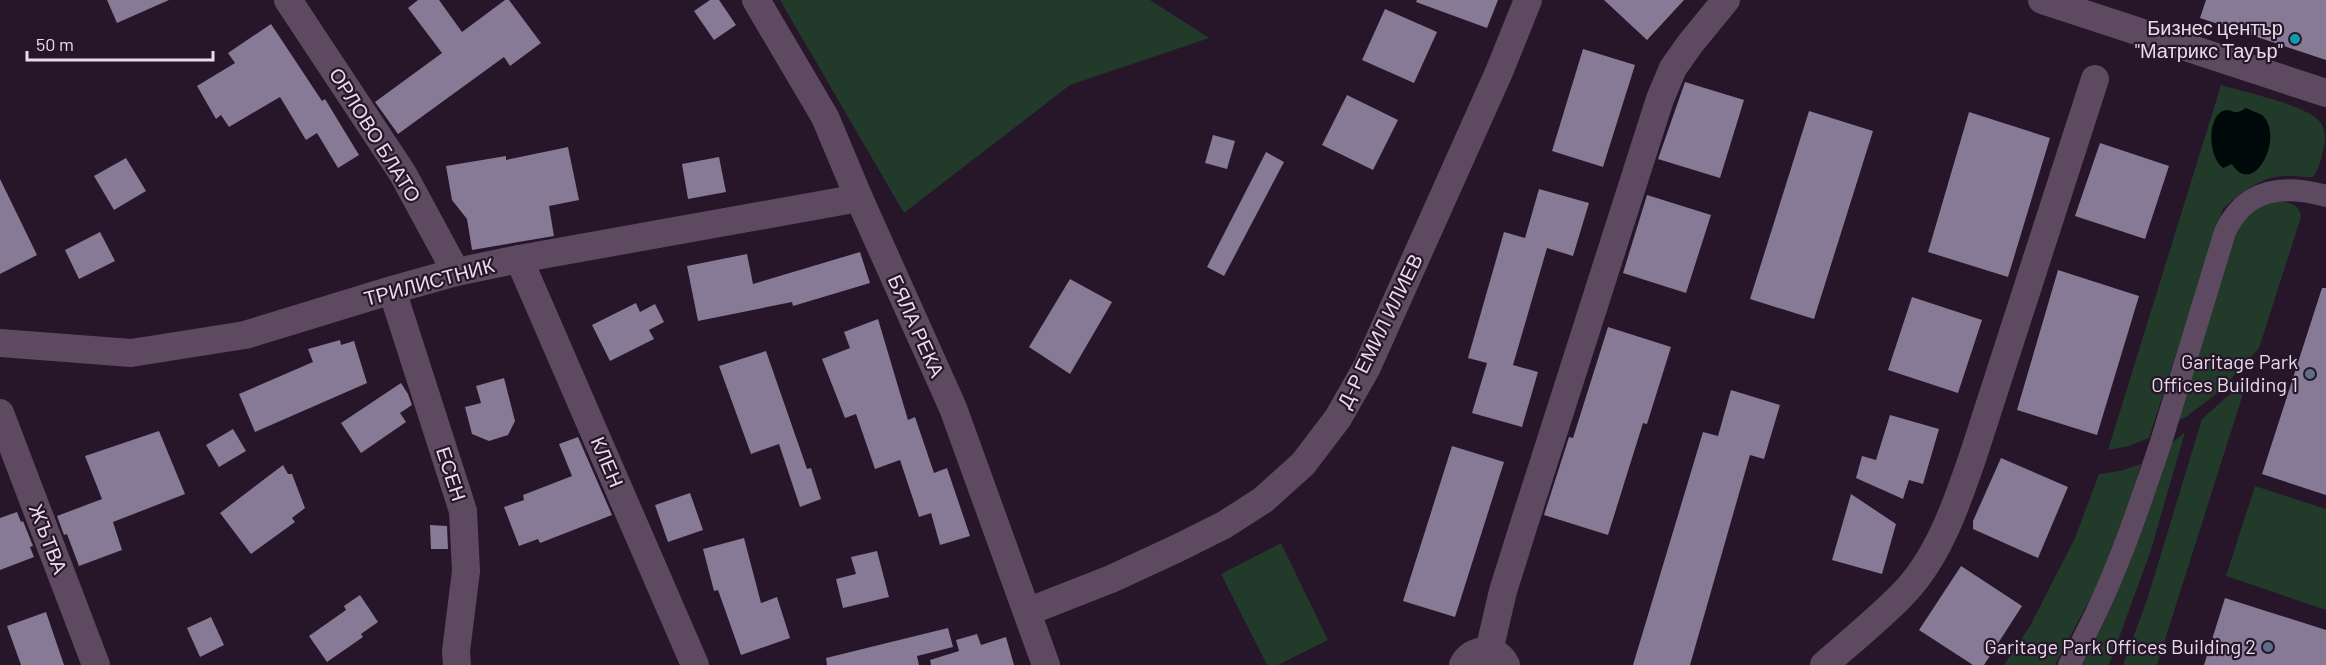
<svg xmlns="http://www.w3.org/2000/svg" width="2326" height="665" font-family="Barlow,sans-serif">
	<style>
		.green { fill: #213a29 }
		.water { fill: #000909 }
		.building { fill: #867a96 }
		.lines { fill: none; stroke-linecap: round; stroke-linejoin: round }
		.pedestrian { stroke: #5d4960; stroke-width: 22 }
		.minor { stroke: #5d4960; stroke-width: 28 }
		.culture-dot { fill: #0f9aa8; stroke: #27152a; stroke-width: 2 }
		.service-dot { fill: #5c6f8a; stroke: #27152a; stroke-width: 2 }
		.labels { text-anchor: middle; stroke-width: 4.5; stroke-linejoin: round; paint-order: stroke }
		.poi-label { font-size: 20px; fill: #e8dcea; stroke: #27152a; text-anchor: end }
		.street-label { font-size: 20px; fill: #e8dcea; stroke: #27152a }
	</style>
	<rect width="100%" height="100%" fill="#27152a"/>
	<!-- green -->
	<g class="green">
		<polygon points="780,0 1150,0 1209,38 1070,85 904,213"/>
		<path d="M 2221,85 C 2244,92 2308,105 2321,123 C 2326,132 2326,141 2323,150 C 2321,160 2319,169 2313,177 C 2304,178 2295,175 2285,176 C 2260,177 2240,193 2223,209 L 2149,438 L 2129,446 L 2108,450 Z"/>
		<path d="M 2277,200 C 2288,203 2300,203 2301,217 L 2259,348 L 2219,392 L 2186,417 L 2176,422 L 2238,223 L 2267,202 Z"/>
		<polygon points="2248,378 2157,665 2123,665 2147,600 2202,419"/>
		<polygon points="2185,432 2151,550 2109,665 2082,665 2105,621 2130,562 2167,447"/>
		<polygon points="2141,464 2123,524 2099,582 2055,665 2004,665 2030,626 2075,538 2099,474 2120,471"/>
		<polygon points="2255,486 2326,509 2326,610 2226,576"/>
		<polygon points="1281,543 1328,640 1278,665 1267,665 1221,574"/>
	</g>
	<!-- water -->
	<path class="water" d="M 2246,108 L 2262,115 C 2286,137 2253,199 2232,164 L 2223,168 C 2209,158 2206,119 2223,111 C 2229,108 2232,113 2237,112 C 2241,112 2243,109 2246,108 Z"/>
	<!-- building -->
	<g class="building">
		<polygon points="107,0 169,0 117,23"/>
		<polygon points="418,0 439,0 462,32 505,0 509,0 541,43 510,66 504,57 398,134 375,102 442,53 408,8"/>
		<polygon points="710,0 719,0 736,25 714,40 694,11"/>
		<polygon points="1417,0 1498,0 1487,28 1416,2"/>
		<polygon points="1604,0 1684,0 1647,40"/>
		<polygon points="2206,0 2326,0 2326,60 2200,18"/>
		<polygon points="1385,9 1437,32 1414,83 1362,60"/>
		<polygon points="271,24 322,101 325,99 359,155 338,168 317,133 306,140 280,97 229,127 221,115 216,119 197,86 235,63 228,53"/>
		<polygon points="1583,49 1635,65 1603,167 1552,151"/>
		<polygon points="1685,82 1744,100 1720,178 1658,159"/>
		<polygon points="1347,95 1398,120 1373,170 1322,145"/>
		<polygon points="1809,111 1873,131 1814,319 1750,299"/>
		<polygon points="1969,112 2050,138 2008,277 1928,252"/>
		<polygon points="1213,135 1235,141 1227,169 1205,163"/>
		<polygon points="2100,143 2169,166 2145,239 2075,216"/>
		<polygon points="568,147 579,200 549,206 554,236 472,250 467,219 452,200 446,166 506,156 506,160"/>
		<polygon points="1266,152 1284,162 1224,276 1207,267"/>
		<polygon points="719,157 726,192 688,199 682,164"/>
		<polygon points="126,158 146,191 114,210 94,176"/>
		<polygon points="0,179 37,255 0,274"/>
		<polygon points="1539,189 1589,203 1573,256 1547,248 1513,365 1538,372 1522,427 1472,413 1487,363 1468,358 1504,232 1525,238"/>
		<polygon points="1647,195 1711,215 1686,293 1623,273"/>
		<polygon points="100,232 115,261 79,279 65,250"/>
		<polygon points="860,252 870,283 793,306 792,302 698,321 687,266 747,254 753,284"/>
		<polygon points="2058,270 2139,296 2097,435 2017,410"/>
		<polygon points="1070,279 1112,302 1070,374 1029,347"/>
		<polygon points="2322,288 2326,288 2326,495 2262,474"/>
		<polygon points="1912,297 1982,320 1958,393 1888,370"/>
		<polygon points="636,303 640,312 655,304 664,322 649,330 654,339 610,361 592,325"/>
		<polygon points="878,319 908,420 915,417 934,473 947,468 970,536 940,545 931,513 919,517 900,460 875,469 856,414 845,418 822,359 850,348 844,332"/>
		<polygon points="1608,327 1671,347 1647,424 1643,423 1608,535 1544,515 1569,437 1573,438"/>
		<polygon points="340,340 341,345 354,341 367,383 255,432 239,394 313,362 308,349"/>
		<polygon points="766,351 807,469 811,468 821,499 800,507 779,444 751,454 719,366"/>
		<polygon points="504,378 515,421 508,435 489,441 472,434 465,407 481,403 476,386"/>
		<polygon points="401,383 408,394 412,405 400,413 406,422 361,453 341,423"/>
		<polygon points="1731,390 1780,405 1764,459 1750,455 1690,665 1633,665 1703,432 1718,436"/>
		<polygon points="1890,415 1939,429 1923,484 1909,480 1903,499 1856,478 1862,456 1876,460"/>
		<polygon points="233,429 246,451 219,467 206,445"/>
		<polygon points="159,431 185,494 113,522 122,550 79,566 67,534 64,535 57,516 102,499 85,456"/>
		<polygon points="578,437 612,515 540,543 538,539 519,546 504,507 524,500 523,495 572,476 559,444"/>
		<polygon points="1452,446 1504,462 1455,617 1403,601"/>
		<polygon points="2001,458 2068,487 2038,558 1973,529 1973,521"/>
		<polygon points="283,465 288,474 292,474 305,508 292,518 295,522 251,554 220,513"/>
		<polygon points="690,493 703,530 668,542 655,505"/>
		<polygon points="1851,494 1896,524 1882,574 1832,560"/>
		<polygon points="17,512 21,522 23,521 33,546 30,547 34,557 0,570 0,518"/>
		<polygon points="430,525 447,526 448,549 431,549"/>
		<polygon points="744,538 761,603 777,597 790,638 741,655 718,590 714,591 703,549"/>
		<polygon points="877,551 889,597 843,608 836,579 856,574 851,557"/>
		<polygon points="1961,566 2022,606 1984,665 1973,665 1919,630"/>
		<polygon points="360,595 378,622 361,634 363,637 327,662 309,636 346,610 344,606"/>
		<polygon points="2225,598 2326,630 2326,665 2204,665"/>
		<polygon points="46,612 64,665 21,665 7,626"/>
		<polygon points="211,617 224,645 200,657 187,628"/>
		<polygon points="948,628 953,647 917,656 919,665 827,665 826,658"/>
		<polygon points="977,634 981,645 1006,637 1014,665 931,665 930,660 959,651 956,640"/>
	</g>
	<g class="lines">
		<!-- pedestrian -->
		<path class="pedestrian" d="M 2069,665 C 2110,594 2135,519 2161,442 C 2183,372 2204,302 2225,232 C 2245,188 2283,184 2326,196"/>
		<!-- minor -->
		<g class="minor">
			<polyline points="288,0 403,174 456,272"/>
			<polyline points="756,0 825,117 859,198 953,408 1046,665"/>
			<polyline points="2042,0 2326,93"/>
			<polyline points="519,259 695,665"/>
			<polyline points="392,290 463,511 466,571 456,651 457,665"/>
			<polyline points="0,343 131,353 245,335 392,290 456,272 519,259 859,198"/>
			<polyline points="0,413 96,665"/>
			<polyline points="1027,612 1111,579 1178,548 1224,525 1263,500 1303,464 1338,418 1367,367 1499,72 1528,0"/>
			<polyline points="1489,651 1503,591 1525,521 1660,99 1673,68 1690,44 1726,0"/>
			<path d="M 1463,665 C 1472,647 1497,646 1506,665"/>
			<path d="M 1824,665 C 1849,643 1876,621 1900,597 C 1939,559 1958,500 1975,450 L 2095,79"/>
		</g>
	</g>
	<!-- markers -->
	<circle class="culture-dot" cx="2295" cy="39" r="6"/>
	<g class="service-dot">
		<circle cx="2310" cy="374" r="6"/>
		<circle cx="2268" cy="647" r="6"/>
	</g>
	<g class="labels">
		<!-- poi labels -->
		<g class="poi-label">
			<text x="2283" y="35">Бизнес център<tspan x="2283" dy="23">"Матрикс Тауър"</tspan></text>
			<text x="2298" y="369">Garitage Park<tspan x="2298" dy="23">Offices Building 1</tspan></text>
			<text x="2256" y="654">Garitage Park Offices Building 2</text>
		</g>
		<!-- street labels -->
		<g class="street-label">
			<text transform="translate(375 135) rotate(58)" y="7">ОРЛОВО БЛАТО</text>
			<text transform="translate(429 282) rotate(-15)" y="7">ТРИЛИСТНИК</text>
			<text transform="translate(916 326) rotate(66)" y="7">БЯЛА РЕКА</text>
			<text transform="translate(1380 331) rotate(-64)" y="7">Д-Р ЕМИЛ ИЛИЕВ</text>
			<text transform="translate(607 462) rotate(67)" y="7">КЛЕН</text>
			<text transform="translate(451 474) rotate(72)" y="7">ЕСЕН</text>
			<text transform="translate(48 539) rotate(69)" y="7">ЖЪТВА</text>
		</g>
	</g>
	<!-- scale -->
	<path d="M27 51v9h186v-9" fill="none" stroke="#e8dcea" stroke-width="3"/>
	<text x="36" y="51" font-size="18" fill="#e8dcea" stroke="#27152a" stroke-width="4.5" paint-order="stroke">50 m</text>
</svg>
